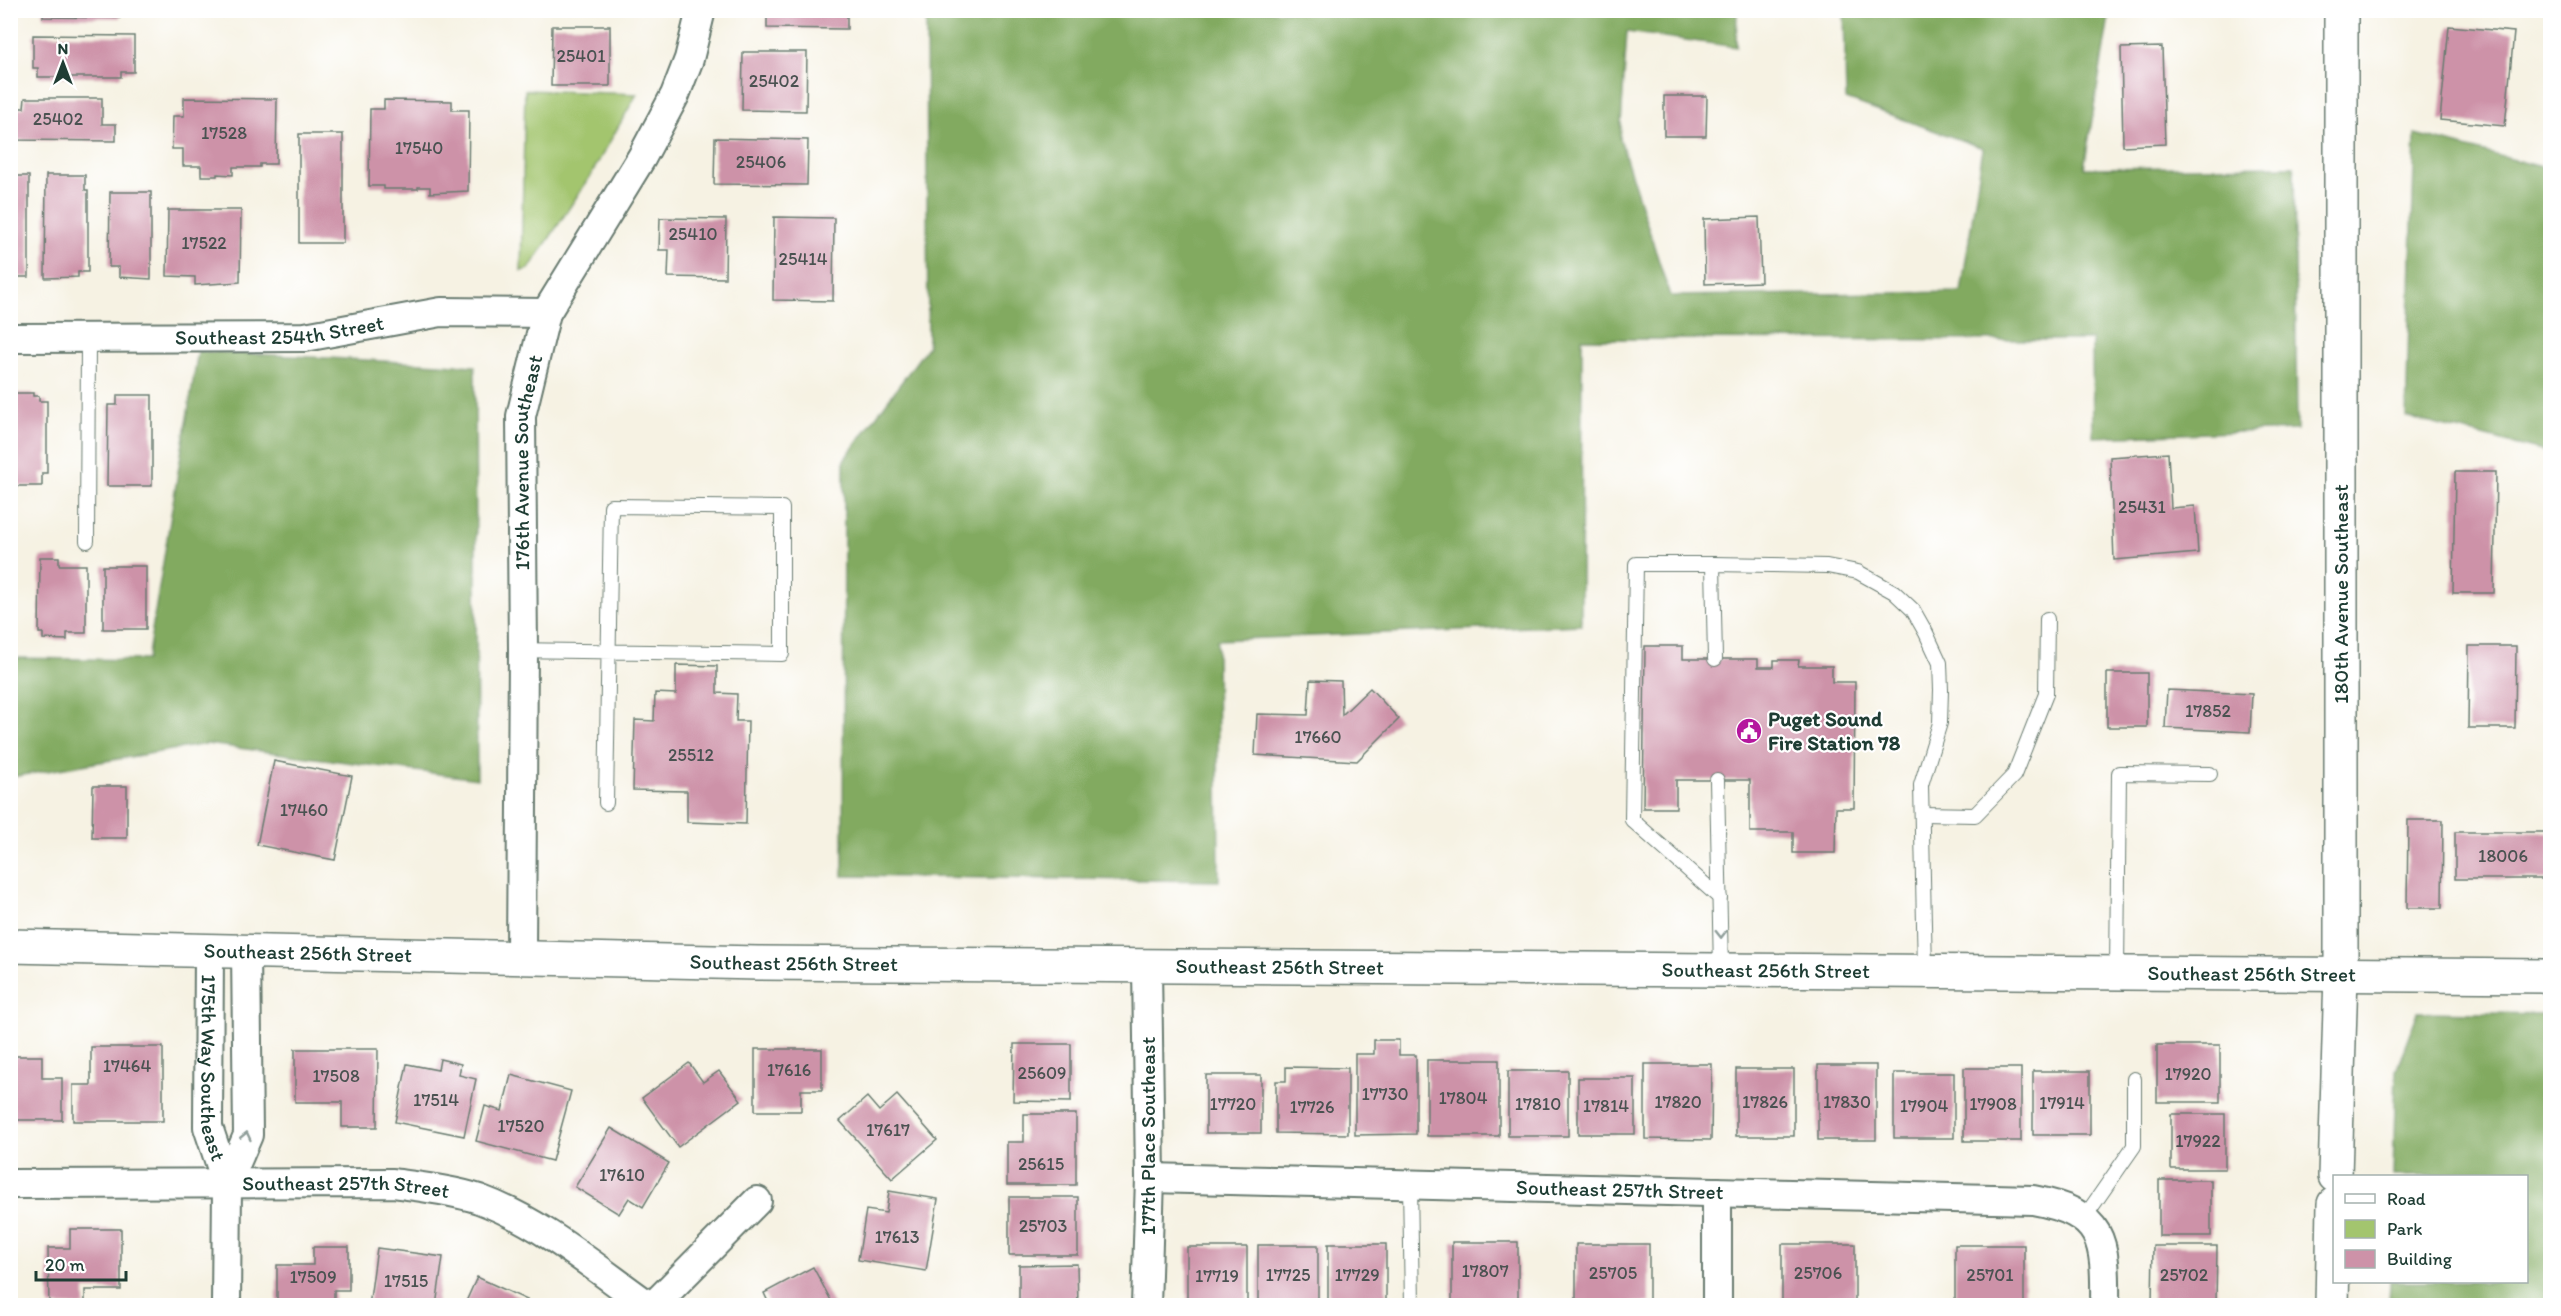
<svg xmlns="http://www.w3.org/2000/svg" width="2561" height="1316" font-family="Itim,sans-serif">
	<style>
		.green { fill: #a3c56e; stroke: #618151; stroke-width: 1.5 }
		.forest { fill: #82aa61; stroke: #50744a; stroke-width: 1.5 }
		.building { fill: #cd92a8 }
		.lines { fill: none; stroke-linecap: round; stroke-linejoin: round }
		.lane-casing { stroke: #6a7c71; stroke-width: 16 }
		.street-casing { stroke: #6a7c71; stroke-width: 32 }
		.secondary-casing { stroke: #6a7c71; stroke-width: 36 }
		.lane { stroke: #fff; stroke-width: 14 }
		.street { stroke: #fff; stroke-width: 28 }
		.secondary { stroke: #fff; stroke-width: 33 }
		.oneway { stroke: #8f9e9a }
		.labels { text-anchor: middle; stroke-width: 4.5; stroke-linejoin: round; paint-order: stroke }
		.number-label { font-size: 18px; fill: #4a5251 }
		.street-label { font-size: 21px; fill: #1f3d34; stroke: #fff }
		.poi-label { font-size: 21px; font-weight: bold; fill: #1f3d34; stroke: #fff; text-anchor: start }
	</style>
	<rect width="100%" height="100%" fill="#fff"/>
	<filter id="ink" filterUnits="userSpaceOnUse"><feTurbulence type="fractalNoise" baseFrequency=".0167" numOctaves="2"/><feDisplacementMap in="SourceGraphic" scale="12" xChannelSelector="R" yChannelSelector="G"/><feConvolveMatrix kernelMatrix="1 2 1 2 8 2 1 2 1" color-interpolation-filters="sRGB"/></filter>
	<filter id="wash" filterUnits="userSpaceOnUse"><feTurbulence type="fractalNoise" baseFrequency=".008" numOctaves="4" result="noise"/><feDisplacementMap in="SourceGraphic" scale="24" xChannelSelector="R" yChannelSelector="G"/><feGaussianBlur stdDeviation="1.35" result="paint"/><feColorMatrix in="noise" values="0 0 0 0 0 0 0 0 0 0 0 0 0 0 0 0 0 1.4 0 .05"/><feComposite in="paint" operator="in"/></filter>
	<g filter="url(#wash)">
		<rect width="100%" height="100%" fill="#f6f2e3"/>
		<!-- green -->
		<polygon class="green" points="525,90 637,94 589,178 529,269 521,271"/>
		<!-- forest -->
		<g class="forest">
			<polygon points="926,11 1737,11 1736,47 1627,32 1620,139 1670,296 1961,292 1983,148 1846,99 1844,11 2110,11 2084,168 2294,166 2297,430 2093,437 2092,340 1582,339 1581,625 1217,640 1219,881 843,876 844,460 928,346"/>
			<polygon points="2415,134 2550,169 2550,453 2406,417"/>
			<polygon points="198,351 475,366 477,779 207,744 11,777 11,658 147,660"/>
			<polygon points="2418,1012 2550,1014 2550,1305 2389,1305 2390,1282 2526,1282 2526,1176 2393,1176 2396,1070"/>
		</g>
		<g id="blocks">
			<!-- building -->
			<g class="building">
				<polygon points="43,10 120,10 120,18 43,17"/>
				<polygon points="767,10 847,10 847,29 767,28"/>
				<polygon points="552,26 610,26 610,86 551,86"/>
				<polygon points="2449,26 2514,32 2505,126 2440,120"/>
				<polygon points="33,35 134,36 134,72 121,72 121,77 38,77 38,68 33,68"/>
				<polygon points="2162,47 2165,144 2123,146 2121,48"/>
				<polygon points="743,52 807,52 806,111 742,110"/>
				<polygon points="1664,96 1707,96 1706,136 1664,136"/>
				<polygon points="25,98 102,98 102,124 116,124 116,141 14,140 15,108 24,108"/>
				<polygon points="184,98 277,99 276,164 260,164 260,167 233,167 233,175 217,174 217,176 201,176 201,166 183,166 183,149 172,149 173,116 184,116"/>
				<polygon points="384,100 452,101 452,110 469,110 468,191 430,193 430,187 418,187 418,189 384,189 384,186 369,186 370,109 384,109"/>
				<rect x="299" y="134" width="44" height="109"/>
				<polygon points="715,138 808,140 807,185 714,184"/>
				<polygon points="46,175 85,175 85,190 88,190 88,272 78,272 78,277 45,278"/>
				<rect x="10" y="176" width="19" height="101"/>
				<polygon points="110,192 151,192 151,279 119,277 119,267 109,267"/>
				<polygon points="168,210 241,210 240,282 195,285 195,277 167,276"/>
				<polygon points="774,217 834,218 833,301 773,300"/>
				<polygon points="1759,217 1761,282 1705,284 1704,219"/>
				<polygon points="660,218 726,219 725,278 668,277 669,250 659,250"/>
				<polygon points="10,393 33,393 33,396 39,396 39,401 47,401 47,473 42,473 42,486 10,486"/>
				<polygon points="117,395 152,395 152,486 107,486 108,405 117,405"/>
				<polygon points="2168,453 2171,508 2195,506 2198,553 2114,560 2110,457"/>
				<polygon points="2455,472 2496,472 2494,593 2453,593"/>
				<polygon points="40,557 59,557 59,565 86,565 86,633 67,633 67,640 43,639 43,633 39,633"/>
				<rect x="103" y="566" width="43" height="63"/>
				<polygon points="1645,646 1683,646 1683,659 1758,659 1758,667 1774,667 1774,660 1799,660 1798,666 1832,666 1832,682 1855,682 1854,808 1836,808 1835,853 1793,853 1793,832 1750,832 1750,780 1676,780 1676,808 1643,808"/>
				<polygon points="2469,646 2516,646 2515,728 2468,728"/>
				<polygon points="676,665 717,666 717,693 737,694 736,721 748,721 746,824 687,822 687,791 633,790 635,720 654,721 655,693 676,694"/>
				<rect x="2107" y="673" width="40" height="54"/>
				<polygon points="1310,680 1341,681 1342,715 1370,688 1399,719 1357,761 1255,755 1257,714 1308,715"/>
				<polygon points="2167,690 2252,694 2250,732 2165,728"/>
				<polygon points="274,761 352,776 335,860 257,845"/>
				<polygon points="93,786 127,786 127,838 92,838"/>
				<polygon points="2408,820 2443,820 2442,908 2407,908"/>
				<rect x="2455" y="832" width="95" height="47"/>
				<polygon points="1374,1040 1399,1040 1399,1055 1416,1055 1416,1134 1355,1135 1355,1054 1374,1054"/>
				<polygon points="1014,1044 1071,1044 1071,1102 1013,1101"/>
				<rect x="2157" y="1045" width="63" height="57"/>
				<polygon points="91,1047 163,1047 163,1121 73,1121 73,1085 91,1085"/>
				<polygon points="295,1049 378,1049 377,1127 342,1127 342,1102 295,1102"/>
				<polygon points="755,1049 822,1049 822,1090 801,1090 801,1111 755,1111"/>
				<polygon points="10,1056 42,1056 42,1078 62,1078 62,1120 10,1120"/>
				<polygon points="440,1059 461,1064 459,1075 476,1079 464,1136 395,1122 407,1064 438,1070"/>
				<rect x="1427" y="1060" width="72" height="76"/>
				<polygon points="689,1063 703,1082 719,1071 741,1100 678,1147 642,1098"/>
				<polygon points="1645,1064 1712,1064 1711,1140 1645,1139"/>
				<rect x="1818" y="1065" width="58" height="75"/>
				<polygon points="1286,1067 1348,1068 1348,1134 1276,1133 1276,1081 1286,1081"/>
				<rect x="1964" y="1068" width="57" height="73"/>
				<rect x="1736" y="1069" width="58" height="67"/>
				<rect x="1508" y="1071" width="60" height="65"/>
				<rect x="2033" y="1071" width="57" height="64"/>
				<rect x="1894" y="1073" width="60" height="65"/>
				<polygon points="511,1075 571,1091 552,1161 476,1141 485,1106 502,1111"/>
				<rect x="1206" y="1075" width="55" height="58"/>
				<rect x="1578" y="1078" width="57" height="56"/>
				<polygon points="897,1095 937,1140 892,1179 840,1121 867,1097 879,1111"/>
				<polygon points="1024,1114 1076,1114 1076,1185 1007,1185 1007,1142 1024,1142"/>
				<rect x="2171" y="1114" width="54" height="55"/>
				<polygon points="611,1128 669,1163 643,1207 629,1198 619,1214 575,1187"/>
				<rect x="2159" y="1180" width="52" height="56"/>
				<polygon points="889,1191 938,1199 926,1271 858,1260 866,1210 886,1213"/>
				<rect x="1009" y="1197" width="69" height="58"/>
				<polygon points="70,1229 121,1229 121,1290 85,1290 85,1306 49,1306 48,1248 70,1248"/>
				<rect x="1452" y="1242" width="66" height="59"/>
				<rect x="1328" y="1244" width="58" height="62"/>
				<rect x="1576" y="1244" width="73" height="59"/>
				<rect x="1782" y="1244" width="73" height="59"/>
				<rect x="1258" y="1245" width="60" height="61"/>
				<rect x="1955" y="1245" width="69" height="61"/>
				<polygon points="2153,1246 2217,1246 2216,1305 2152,1304"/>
				<polygon points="313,1247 349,1247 349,1290 334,1290 334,1306 277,1306 277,1265 313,1265"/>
				<rect x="1187" y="1247" width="60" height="59"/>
				<polygon points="377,1248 443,1257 436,1306 369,1306"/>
				<polygon points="1077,1264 1078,1306 1019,1306 1019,1265"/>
				<polygon points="813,1267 834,1306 770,1306 764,1293"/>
				<polygon points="477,1277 540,1306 464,1306"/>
			</g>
		</g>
	</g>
	<g filter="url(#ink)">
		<use href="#blocks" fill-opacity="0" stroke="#6a7c71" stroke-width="1.5"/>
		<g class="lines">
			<!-- lane casing -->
			<g class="lane-casing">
				<g id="lane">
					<polyline points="87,541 88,338"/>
					<polyline points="1713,564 1636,564 1632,820 1720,898"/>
					<path d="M 523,650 C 609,652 695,653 782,654 L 782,508 L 611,506 L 606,803"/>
					<polyline points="1715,659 1713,564 1827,566 1858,572 1894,592 1913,610 1926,633 1940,663 1941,690 1940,723 1921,785 1925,971"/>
					<polyline points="1717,780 1721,970"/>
					<polyline points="1922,814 1975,815 2014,775 2046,694 2047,619"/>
					<polyline points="2117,972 2119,773 2210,774"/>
					<polyline points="1410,1184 1412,1306"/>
					<polyline points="2084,1218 2134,1146 2134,1079"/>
				</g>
			</g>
			<!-- street casing -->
			<g class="street-casing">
				<g id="street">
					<path id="s1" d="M 10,338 L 305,337 L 441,312 L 546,313"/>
					<path id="s2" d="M 209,950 L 208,1127 L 227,1184 L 248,1135 L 246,950"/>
					<path id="s3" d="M 521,956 L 523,650 L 521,416 L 546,313 L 642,157 L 675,95 L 689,59 L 701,10"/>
					<path id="s4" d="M 1150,1178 L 2033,1200 C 2104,1213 2106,1240 2105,1306"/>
					<path id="s5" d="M 10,1184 L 393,1183 C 421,1187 452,1190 479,1199 C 542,1222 595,1268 649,1306"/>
					<polyline points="1717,1192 1717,1306"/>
					<polyline points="226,1306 227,1184"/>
					<polyline points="653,1306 757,1201"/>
					<polyline points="1146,1306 1150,1178 1147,967"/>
				</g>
			</g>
			<!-- secondary casing -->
			<g class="secondary-casing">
				<g id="secondary">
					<path id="s6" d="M 10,946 L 758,963 L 2550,976"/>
					<polyline points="2335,1176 2341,974 2341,10"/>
					<polyline points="2332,1306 2334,1204"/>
				</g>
			</g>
			<!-- lane -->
			<use href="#lane" class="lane"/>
			<!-- street -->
			<use href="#street" class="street"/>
			<!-- secondary -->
			<use href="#secondary" class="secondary"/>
		</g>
		<!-- one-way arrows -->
		<defs><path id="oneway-chevron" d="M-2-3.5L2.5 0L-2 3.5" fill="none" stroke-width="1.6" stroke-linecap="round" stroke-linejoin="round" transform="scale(1.5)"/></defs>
		<g class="oneway">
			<use href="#oneway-chevron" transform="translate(1721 934) rotate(89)"/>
			<use href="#oneway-chevron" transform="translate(246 1136) rotate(-77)"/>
		</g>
	</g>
	<!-- icons -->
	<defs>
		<g id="civic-disc" transform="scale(1.35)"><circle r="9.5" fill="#b5179e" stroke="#fff"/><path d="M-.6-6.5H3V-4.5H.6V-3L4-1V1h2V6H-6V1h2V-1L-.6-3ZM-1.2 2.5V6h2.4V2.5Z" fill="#fff"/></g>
	</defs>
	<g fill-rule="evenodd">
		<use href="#civic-disc" x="1749" y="731"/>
	</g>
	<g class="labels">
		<!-- number labels -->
		<g class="number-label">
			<text x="581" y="62">25401</text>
			<text x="774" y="87">25402</text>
			<text x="58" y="125">25402</text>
			<text x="224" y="139">17528</text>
			<text x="419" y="154">17540</text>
			<text x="761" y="168">25406</text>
			<text x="693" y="240">25410</text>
			<text x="204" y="249">17522</text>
			<text x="803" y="265">25414</text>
			<text x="2142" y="513">25431</text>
			<text x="2208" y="717">17852</text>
			<text x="1318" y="743">17660</text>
			<text x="691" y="761">25512</text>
			<text x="304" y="816">17460</text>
			<text x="2503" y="862">18006</text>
			<text x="127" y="1072">17464</text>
			<text x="789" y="1076">17616</text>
			<text x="1042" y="1079">25609</text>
			<text x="2188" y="1080">17920</text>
			<text x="336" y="1082">17508</text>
			<text x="1385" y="1100">17730</text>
			<text x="1463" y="1104">17804</text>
			<text x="436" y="1106">17514</text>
			<text x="1678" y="1108">17820</text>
			<text x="1765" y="1108">17826</text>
			<text x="1847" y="1108">17830</text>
			<text x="2062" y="1109">17914</text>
			<text x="1233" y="1110">17720</text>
			<text x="1538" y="1110">17810</text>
			<text x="1993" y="1110">17908</text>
			<text x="1606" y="1112">17814</text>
			<text x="1924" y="1112">17904</text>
			<text x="1312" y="1113">17726</text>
			<text x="521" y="1132">17520</text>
			<text x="888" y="1136">17617</text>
			<text x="2198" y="1147">17922</text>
			<text x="1041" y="1170">25615</text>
			<text x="622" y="1181">17610</text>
			<text x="1043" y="1232">25703</text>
			<text x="897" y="1243">17613</text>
			<text x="1485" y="1277">17807</text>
			<text x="1613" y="1279">25705</text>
			<text x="1818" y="1279">25706</text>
			<text x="1288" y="1281">17725</text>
			<text x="1357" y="1281">17729</text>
			<text x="1990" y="1281">25701</text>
			<text x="2184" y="1281">25702</text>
			<text x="1217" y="1282">17719</text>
			<text x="313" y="1283">17509</text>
			<text x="406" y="1287">17515</text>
		</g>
		<!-- street labels -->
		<g class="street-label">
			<text dy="7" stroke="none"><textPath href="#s1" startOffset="270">Southeast 254th Street</textPath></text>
			<text dy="7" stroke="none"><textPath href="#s3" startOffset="494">176th Avenue Southeast</textPath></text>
			<text transform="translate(2341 594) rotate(-90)" y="7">180th Avenue Southeast</text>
			<text dy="7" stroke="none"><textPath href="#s6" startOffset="298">Southeast 256th Street</textPath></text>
			<text dy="7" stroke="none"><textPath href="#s6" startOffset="784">Southeast 256th Street</textPath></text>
			<text dy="7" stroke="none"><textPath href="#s6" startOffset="1270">Southeast 256th Street</textPath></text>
			<text dy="7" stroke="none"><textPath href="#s6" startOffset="1756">Southeast 256th Street</textPath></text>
			<text dy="7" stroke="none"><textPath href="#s6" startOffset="2242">Southeast 256th Street</textPath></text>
			<text dy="7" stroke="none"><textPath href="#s2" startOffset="118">175th Way Southeast</textPath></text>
			<text transform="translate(1148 1136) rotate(-90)" y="7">177th Place Southeast</text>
			<text dy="7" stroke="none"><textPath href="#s5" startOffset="336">Southeast 257th Street</textPath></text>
			<text dy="7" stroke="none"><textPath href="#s4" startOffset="470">Southeast 257th Street</textPath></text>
		</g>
		<!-- poi labels -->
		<g class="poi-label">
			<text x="1768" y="726">Puget Sound<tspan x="1768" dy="24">Fire Station 78</tspan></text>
		</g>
	</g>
	<!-- margin -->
	<rect width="2561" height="1316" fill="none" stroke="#fff" stroke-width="36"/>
	<!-- legend -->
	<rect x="2333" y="1175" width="195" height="108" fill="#ffffff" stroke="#a5b1ae" stroke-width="1.5"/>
	<rect x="2345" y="1194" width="30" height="9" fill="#ffffff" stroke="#a5b1ae" stroke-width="1.5"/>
	<text x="2387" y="1205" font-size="18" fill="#1f3d34">Road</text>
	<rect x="2345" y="1220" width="30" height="18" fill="#a3c56e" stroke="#a5b1ae" stroke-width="1.5"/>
	<text x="2387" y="1235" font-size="18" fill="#1f3d34">Park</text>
	<rect x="2345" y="1250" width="30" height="18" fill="#cd92a8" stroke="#a5b1ae" stroke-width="1.5"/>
	<text x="2387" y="1265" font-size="18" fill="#1f3d34">Building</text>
	<!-- north arrow -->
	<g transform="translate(63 63)" stroke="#ffffff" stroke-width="4.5" paint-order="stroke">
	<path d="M0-4.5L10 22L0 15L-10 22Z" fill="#1f3d34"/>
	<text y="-9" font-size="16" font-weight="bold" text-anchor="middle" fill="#1f3d34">N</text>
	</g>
	<!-- scale -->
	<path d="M36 1271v9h90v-9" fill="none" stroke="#1f3d34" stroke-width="3"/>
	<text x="45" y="1271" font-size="18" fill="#1f3d34" stroke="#ffffff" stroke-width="4.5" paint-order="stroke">20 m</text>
</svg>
